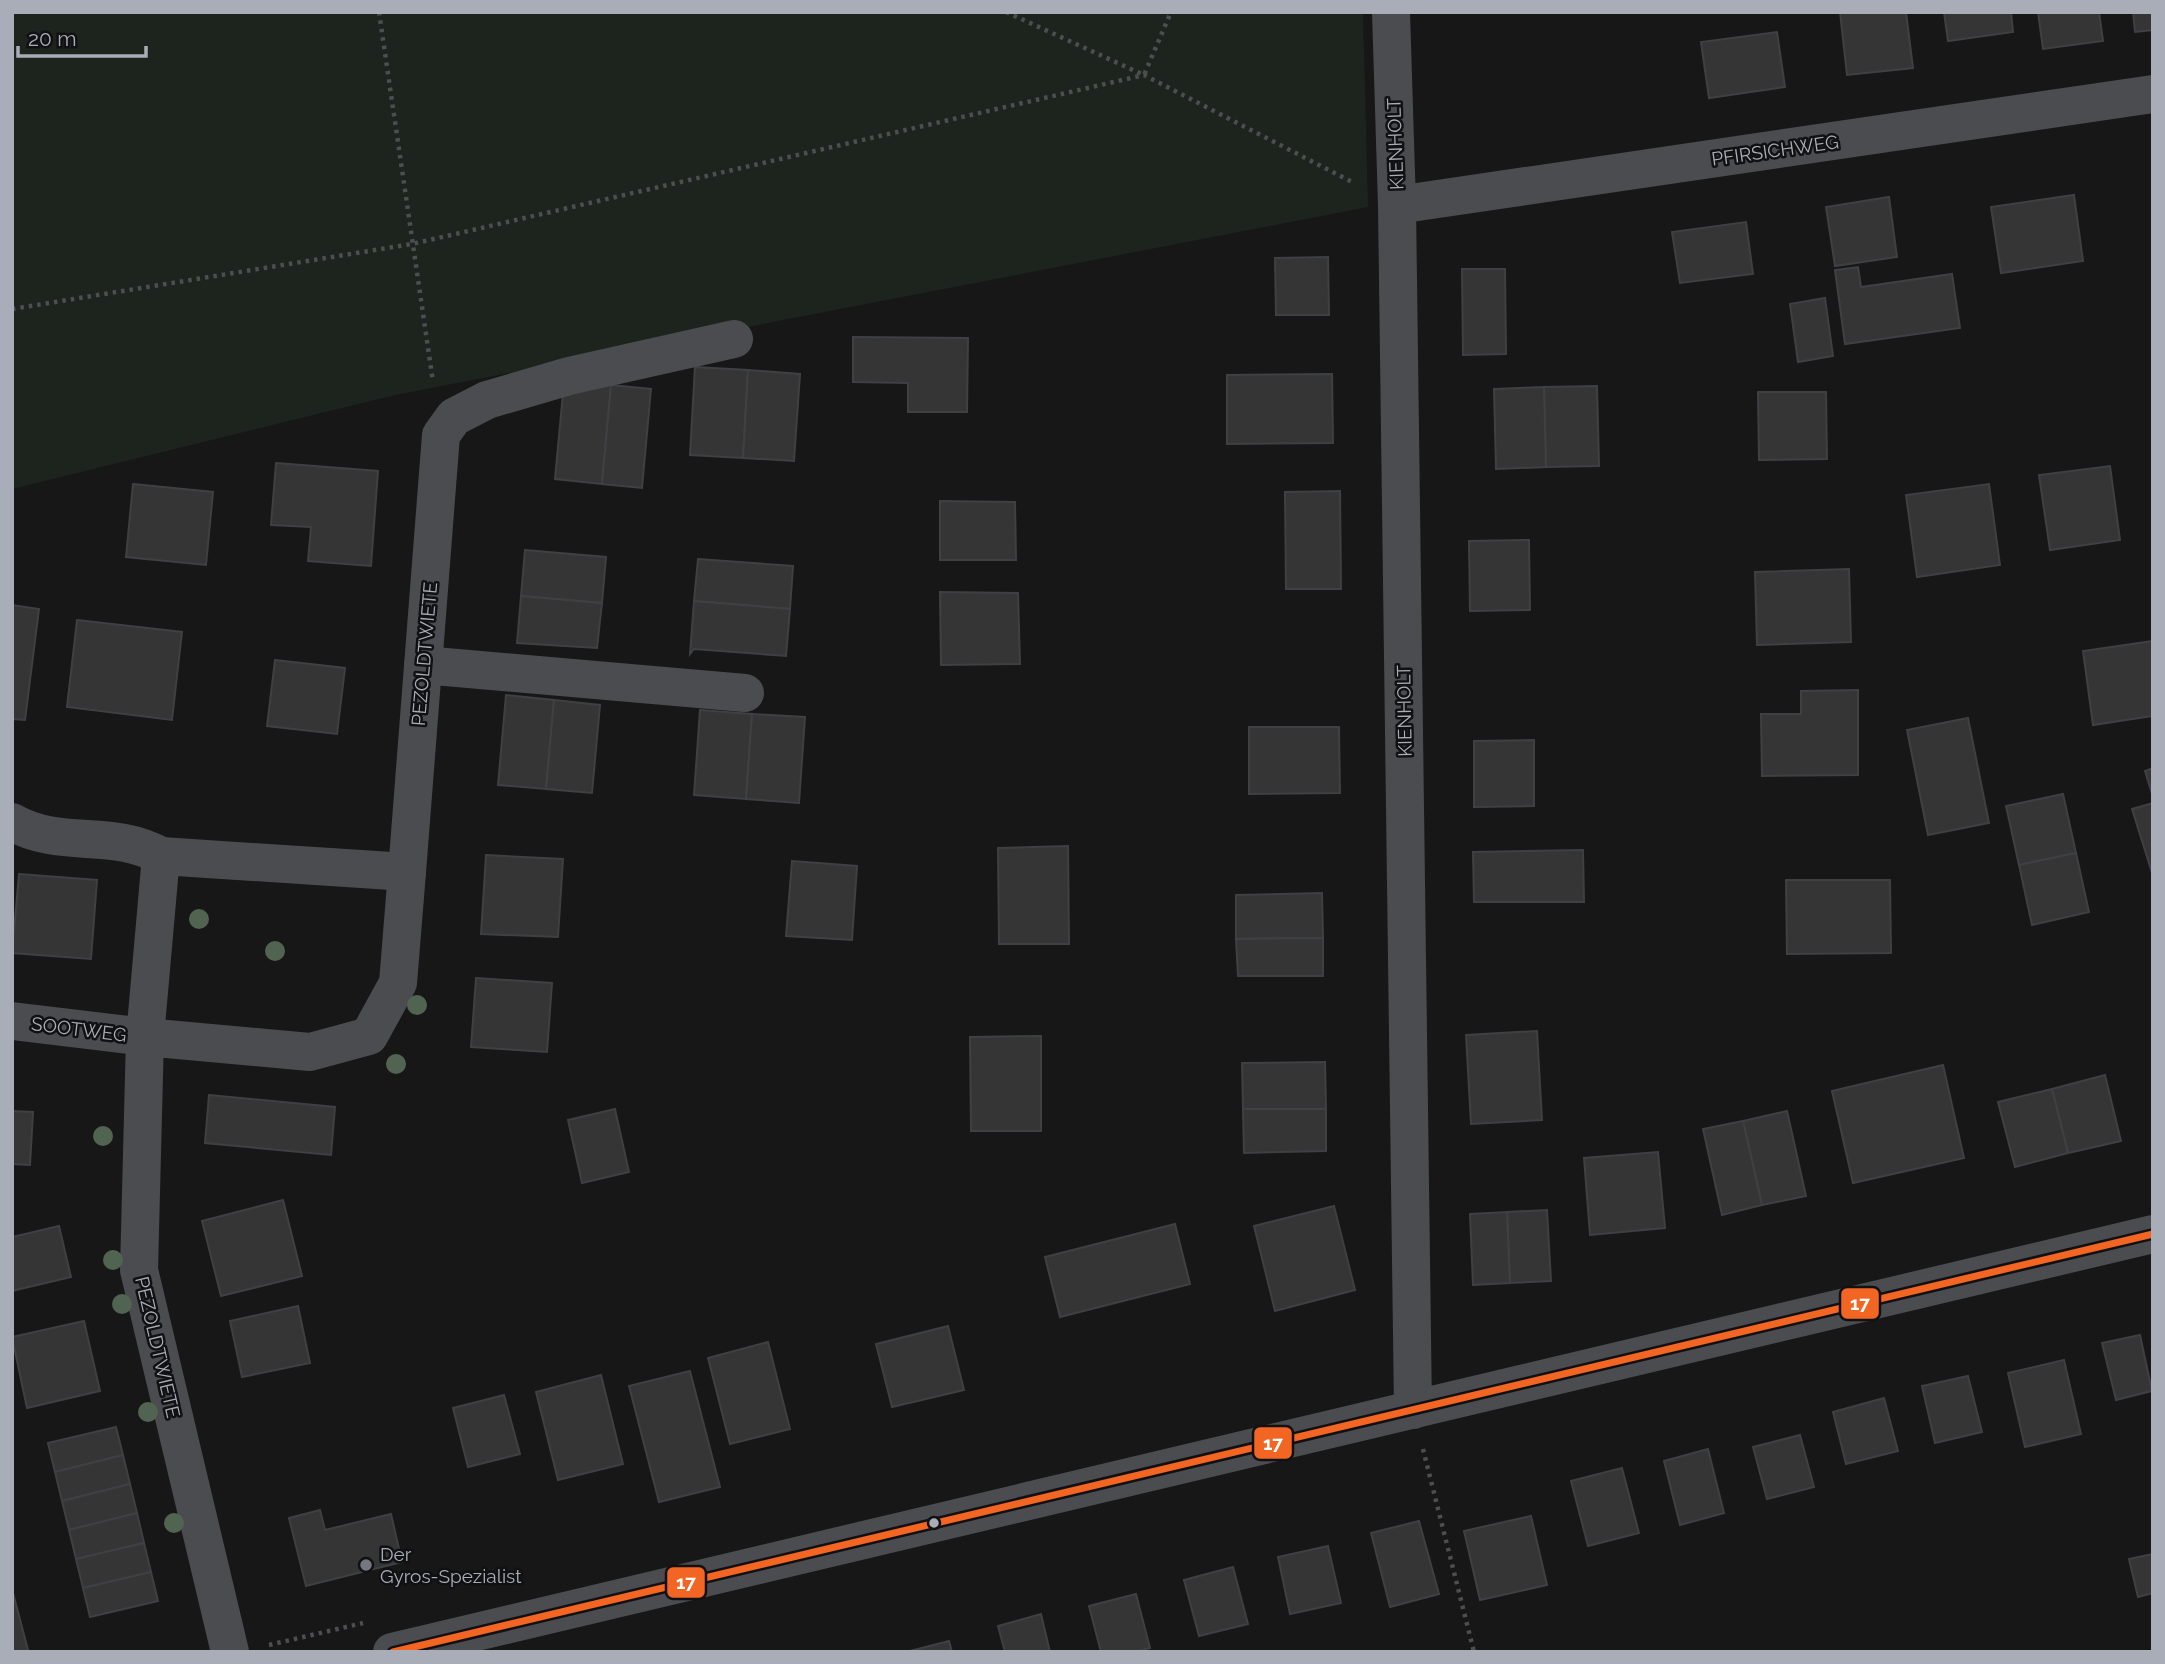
<svg xmlns="http://www.w3.org/2000/svg" width="2165" height="1664" font-family="Raleway,sans-serif">
	<style>
		.green { fill: #1d241e }
		.building { fill: #353536; stroke: #3f4043; stroke-width: 2 }
		.lines { fill: none; stroke-linecap: round; stroke-linejoin: round }
		.path { stroke: #4d4e52; stroke-width: 4.5; stroke-dasharray: 3.5 5; stroke-linecap: butt }
		.minor { stroke: #4b4c50; stroke-width: 38 }
		.bus-1-casing { stroke: #111113; stroke-width: 12 }
		.bus-1 { stroke: #f26522; stroke-width: 7 }
		.tree { fill: #506451 }
		.bus-dot { fill: #a8adb8; stroke: #111113; stroke-width: 2.5 }
		.poi-dot { fill: #757880; stroke: #111113; stroke-width: 2.5 }
		.labels { text-anchor: middle; stroke-width: 5; stroke-linejoin: round; paint-order: stroke }
		.street-label { font-size: 19px; fill: #a8adb8; stroke: #111113 }
		.poi-label { font-size: 19px; fill: #a8adb8; stroke: #111113; text-anchor: start }
		.line-badge { stroke: #111113; stroke-width: 2.5 }
		.badge-label { font-size: 19px; text-anchor: middle; font-weight: bold; fill: #fff }
	</style>
	<rect width="100%" height="100%" fill="#171717"/>
	<!-- green -->
	<polygon class="green" points="12,12 1363,12 1368,207 395,395 12,489"/>
	<!-- building -->
	<g class="building">
		<polygon points="1840,12 1906,12 1913,68 1847,75"/>
		<polygon points="1944,12 2011,12 2013,32 1948,41"/>
		<polygon points="2038,12 2099,12 2103,41 2043,49"/>
		<polygon points="2133,12 2153,12 2153,30 2135,32"/>
		<polygon points="1777,32 1785,87 1709,98 1701,42"/>
		<polygon points="2074,195 2083,261 2001,273 1991,207"/>
		<polygon points="1889,197 1897,257 1835,266 1826,207"/>
		<polygon points="1746,222 1753,274 1680,283 1672,232"/>
		<polygon points="1328,257 1329,315 1276,315 1275,258"/>
		<polygon points="1858,267 1861,287 1952,274 1960,328 1845,344 1835,270"/>
		<polygon points="1462,269 1505,269 1506,354 1463,355"/>
		<polygon points="1825,298 1833,356 1798,362 1790,304"/>
		<polygon points="853,337 968,338 967,412 908,412 908,383 853,382"/>
		<polygon points="695,367 748,370 743,458 690,455"/>
		<polygon points="748,370 800,374 794,461 743,458"/>
		<polygon points="1332,374 1333,443 1227,444 1227,375"/>
		<polygon points="564,382 611,385 602,484 555,479"/>
		<polygon points="611,385 651,389 642,488 602,484"/>
		<polygon points="1597,386 1599,466 1546,467 1544,387"/>
		<polygon points="1544,387 1546,467 1496,469 1494,389"/>
		<polygon points="1758,392 1826,392 1827,459 1759,460"/>
		<polygon points="276,463 378,471 371,566 308,561 311,527 271,525"/>
		<polygon points="2110,466 2120,540 2050,550 2039,475"/>
		<polygon points="133,484 213,492 206,565 126,557"/>
		<polygon points="1989,484 2000,565 1917,577 1906,495"/>
		<polygon points="1340,491 1341,589 1286,589 1285,492"/>
		<polygon points="940,501 1015,502 1016,560 940,560"/>
		<polygon points="1529,540 1530,610 1470,611 1469,541"/>
		<polygon points="525,550 606,557 602,603 521,596"/>
		<polygon points="698,559 793,566 790,609 694,601"/>
		<polygon points="1849,569 1851,642 1757,645 1755,572"/>
		<polygon points="940,592 1018,593 1020,664 941,665"/>
		<polygon points="521,596 602,603 597,648 517,643"/>
		<polygon points="694,601 790,609 786,656 694,649 690,654"/>
		<polygon points="12,605 39,609 25,720 12,719"/>
		<polygon points="77,620 182,632 172,720 67,707"/>
		<polygon points="2153,641 2153,716 2093,725 2083,651"/>
		<polygon points="275,660 345,668 337,734 267,726"/>
		<polygon points="1858,690 1858,775 1762,776 1761,714 1801,714 1801,691"/>
		<polygon points="506,695 554,700 546,789 498,785"/>
		<polygon points="554,700 600,705 592,793 546,789"/>
		<polygon points="700,710 752,714 746,799 694,795"/>
		<polygon points="752,714 805,717 799,803 746,799"/>
		<polygon points="1968,718 1989,823 1928,835 1907,730"/>
		<polygon points="1249,727 1339,727 1340,793 1249,794"/>
		<polygon points="1534,740 1534,806 1474,807 1474,741"/>
		<polygon points="2153,768 2153,797 2145,771"/>
		<polygon points="2063,794 2076,853 2019,865 2006,806"/>
		<polygon points="2153,803 2153,876 2132,809"/>
		<polygon points="1068,846 1069,944 999,944 998,848"/>
		<polygon points="1583,850 1584,902 1474,902 1473,852"/>
		<polygon points="2076,853 2089,912 2032,925 2019,865"/>
		<polygon points="486,855 563,859 558,937 481,934"/>
		<polygon points="792,861 857,866 852,940 786,936"/>
		<polygon points="19,874 97,880 91,959 12,953"/>
		<polygon points="1786,880 1890,880 1891,953 1787,954"/>
		<polygon points="1322,893 1323,938 1236,939 1236,895"/>
		<polygon points="1323,938 1323,976 1238,976 1236,939"/>
		<polygon points="476,978 552,983 547,1052 471,1047"/>
		<polygon points="1537,1031 1542,1120 1471,1124 1466,1035"/>
		<polygon points="1041,1036 1041,1131 971,1131 970,1037"/>
		<polygon points="1325,1062 1326,1109 1243,1109 1242,1063"/>
		<polygon points="1943,1065 1964,1158 1853,1183 1832,1091"/>
		<polygon points="2105,1075 2121,1141 2068,1153 2052,1089"/>
		<polygon points="2052,1089 2068,1153 2015,1167 1998,1102"/>
		<polygon points="209,1095 335,1107 331,1155 205,1143"/>
		<polygon points="615,1109 629,1172 582,1183 568,1120"/>
		<polygon points="1243,1109 1326,1109 1326,1151 1244,1153"/>
		<polygon points="12,1111 33,1112 30,1165 12,1164"/>
		<polygon points="1787,1111 1806,1196 1762,1205 1743,1121"/>
		<polygon points="1743,1121 1762,1205 1722,1215 1703,1129"/>
		<polygon points="1658,1152 1665,1228 1590,1235 1584,1158"/>
		<polygon points="283,1200 302,1276 221,1296 202,1221"/>
		<polygon points="1334,1206 1355,1290 1275,1311 1254,1226"/>
		<polygon points="1547,1210 1551,1281 1510,1283 1507,1212"/>
		<polygon points="1507,1212 1510,1283 1473,1285 1470,1214"/>
		<polygon points="1175,1224 1190,1284 1060,1317 1045,1257"/>
		<polygon points="59,1226 71,1277 12,1291 12,1237"/>
		<polygon points="298,1306 310,1363 242,1377 230,1321"/>
		<polygon points="84,1321 100,1391 27,1408 12,1337"/>
		<polygon points="948,1326 964,1390 892,1407 876,1344"/>
		<polygon points="2140,1335 2152,1391 2116,1400 2102,1343"/>
		<polygon points="768,1342 790,1429 730,1444 708,1358"/>
		<polygon points="2064,1360 2081,1434 2025,1447 2008,1373"/>
		<polygon points="690,1371 720,1487 659,1502 629,1386"/>
		<polygon points="601,1375 623,1464 558,1480 536,1392"/>
		<polygon points="1968,1376 1982,1432 1935,1443 1922,1386"/>
		<polygon points="504,1395 520,1454 468,1467 453,1408"/>
		<polygon points="1884,1398 1898,1451 1846,1464 1833,1412"/>
		<polygon points="116,1427 123,1455 55,1472 48,1443"/>
		<polygon points="1800,1435 1814,1487 1767,1499 1753,1447"/>
		<polygon points="1708,1449 1724,1513 1680,1525 1664,1461"/>
		<polygon points="123,1455 130,1484 62,1501 55,1472"/>
		<polygon points="1622,1468 1639,1533 1588,1546 1571,1481"/>
		<polygon points="130,1484 137,1513 69,1530 62,1501"/>
		<polygon points="320,1510 325,1530 391,1514 402,1562 306,1586 289,1518"/>
		<polygon points="137,1513 144,1543 76,1559 69,1530"/>
		<polygon points="1531,1516 1547,1585 1480,1600 1464,1531"/>
		<polygon points="1419,1521 1439,1594 1390,1607 1371,1533"/>
		<polygon points="144,1543 151,1572 83,1588 76,1559"/>
		<polygon points="1328,1546 1341,1603 1290,1614 1278,1557"/>
		<polygon points="2153,1554 2153,1593 2138,1597 2129,1559"/>
		<polygon points="1233,1567 1248,1624 1199,1636 1184,1580"/>
		<polygon points="151,1572 158,1601 90,1617 83,1588"/>
		<polygon points="12,1589 28,1650 21,1652 12,1652"/>
		<polygon points="1136,1594 1150,1648 1135,1652 1101,1652 1089,1606"/>
		<polygon points="1041,1614 1050,1652 1005,1652 998,1626"/>
		<polygon points="949,1641 952,1652 906,1652"/>
	</g>
	<g class="lines">
		<!-- path -->
		<g class="path">
			<polyline points="379,12 433,382"/>
			<polyline points="1006,12 1144,75 1171,12"/>
			<polyline points="12,309 412,244 1144,75 1354,183"/>
			<polyline points="1423,1449 1474,1652"/>
			<polyline points="269,1645 363,1623"/>
		</g>
		<!-- minor -->
		<g class="minor">
			<polyline points="1391,12 1397,205 1413,1410"/>
			<polyline points="1397,205 2153,94"/>
			<polyline points="423,665 745,693"/>
			<path d="M 12,822 C 61,850 113,828 161,856"/>
			<polyline points="407,872 441,435 454,417 487,400 569,376 734,339"/>
			<polyline points="12,1021 145,1037 310,1052 369,1036 398,983 407,872 161,856 145,1037 139,1270 230,1652"/>
			<polyline points="392,1652 2153,1234"/>
		</g>
		<!-- bus-1 casing -->
		<g class="bus-1-casing">
			<polyline id="bus-1" points="393,1652 2153,1234"/>
		</g>
		<!-- bus-1 -->
		<use href="#bus-1" class="bus-1"/>
	</g>
	<!-- trees -->
	<g class="tree">
		<circle cx="199" cy="919" r="10"/>
		<circle cx="275" cy="951" r="10"/>
		<circle cx="417" cy="1005" r="10"/>
		<circle cx="396" cy="1064" r="10"/>
		<circle cx="103" cy="1136" r="10"/>
		<circle cx="113" cy="1260" r="10"/>
		<circle cx="122" cy="1304" r="10"/>
		<circle cx="148" cy="1412" r="10"/>
		<circle cx="174" cy="1523" r="10"/>
	</g>
	<!-- markers -->
	<circle class="bus-dot" cx="934" cy="1523" r="6"/>
	<circle class="poi-dot" cx="366" cy="1565" r="7"/>
	<g class="labels">
		<!-- street labels -->
		<g class="street-label">
			<text transform="translate(1395 144) rotate(-92)" y="7">KIENHOLT</text>
			<text transform="translate(1775 150) rotate(-8)" y="7">PFIRSICHWEG</text>
			<text transform="translate(424 654) rotate(-85)" y="7">PEZOLDTWIETE</text>
			<text transform="translate(1404 711) rotate(-91)" y="7">KIENHOLT</text>
			<text transform="translate(79 1029) rotate(7)" y="7">SOOTWEG</text>
			<text transform="translate(158 1347) rotate(77)" y="7">PEZOLDTWIETE</text>
		</g>
		<!-- poi labels -->
		<g class="poi-label">
			<text x="380" y="1561">Der<tspan x="380" dy="22">Gyros-Spezialist</tspan></text>
		</g>
	</g>
	<g class="line-badge">
		<rect x="1840" y="1287" width="40" height="33" rx="7" fill="#f26522"/>
		<rect x="1253" y="1426" width="40" height="34" rx="7" fill="#f26522"/>
		<rect x="666" y="1566" width="40" height="33" rx="7" fill="#f26522"/>
	</g>
	<g class="badge-label">
		<text x="1860" y="1310">17</text>
		<text x="1273" y="1450">17</text>
		<text x="686" y="1589">17</text>
	</g>
	<!-- border -->
	<rect width="2165" height="1664" fill="none" stroke="#a8adb8" stroke-width="28"/>
	<!-- scale -->
	<path d="M18 46v10h128v-10" fill="none" stroke="#a8adb8" stroke-width="3.5"/>
	<text x="28" y="46" font-size="21" fill="#a8adb8" stroke="#111113" stroke-width="5" paint-order="stroke">20 m</text>
</svg>
